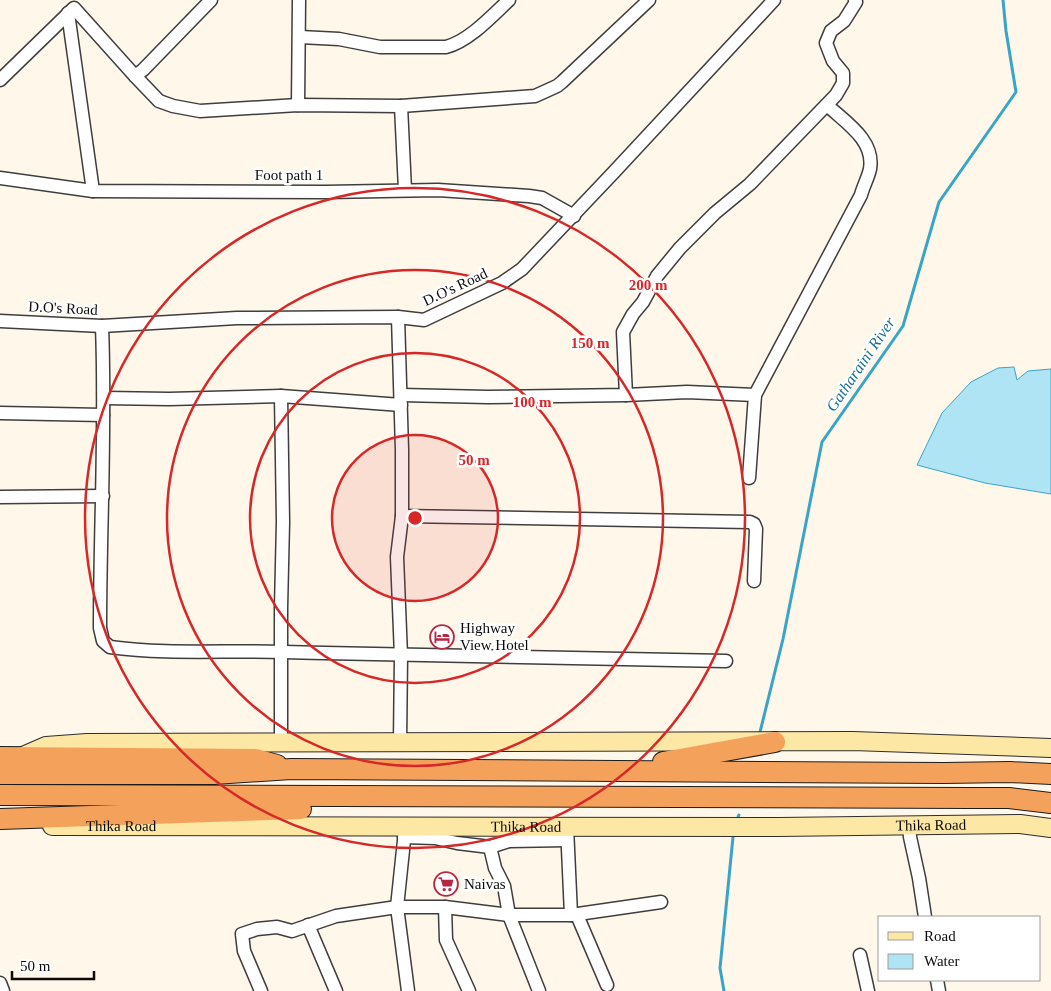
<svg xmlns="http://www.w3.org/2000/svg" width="1051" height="991" font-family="'Times New Roman',serif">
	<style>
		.water { fill: #afe4f4; stroke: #38a4ca }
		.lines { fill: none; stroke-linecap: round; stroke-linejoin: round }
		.stream { stroke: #38a4ca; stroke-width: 3 }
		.minor-casing { stroke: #3e3e3e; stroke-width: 15 }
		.secondary-casing { stroke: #2d2d2d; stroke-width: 20 }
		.trunk-casing { stroke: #1c1c1c; stroke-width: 22 }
		.minor { stroke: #fff; stroke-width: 12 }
		.secondary { stroke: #fde7a5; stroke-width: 18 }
		.trunk { stroke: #f4a25b; stroke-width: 20 }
		.ring { fill: none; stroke: #d62828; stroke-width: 2.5 }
		.labels { text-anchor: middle; stroke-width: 5; stroke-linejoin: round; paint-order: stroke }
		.street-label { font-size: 15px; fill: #0b0b0b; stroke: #fff }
		.poi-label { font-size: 15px; fill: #0b0b0b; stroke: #fff; text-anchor: start }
		.water-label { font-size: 16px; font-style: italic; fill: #187298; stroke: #fff }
		.centre { fill: #d62828; stroke: #fff; stroke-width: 2.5 }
		.ring-label { font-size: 15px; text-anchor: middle; font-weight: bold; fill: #d62828; stroke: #fff; stroke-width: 5; stroke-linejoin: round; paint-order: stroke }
	</style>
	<rect width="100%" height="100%" fill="#fff7e9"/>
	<!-- water -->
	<polygon class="water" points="1014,367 1017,380 1028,371 1051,369 1051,494 985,483 917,465 942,413 971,382 998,368"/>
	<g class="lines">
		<!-- stream -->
		<g class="stream">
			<polyline points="760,732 783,639 822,442 903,326 939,202 1016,92 1006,31 1003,0"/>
			<polyline points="738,817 739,815"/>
			<polyline points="724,991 720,968 733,837"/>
		</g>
		<!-- minor casing -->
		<g class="minor-casing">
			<g id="minor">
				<polyline points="211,0 143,70 135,76 159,101 173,106 200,111 298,105 401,106 535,96 557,86 562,82 649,0"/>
				<polyline points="68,13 93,191"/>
				<path d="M 300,37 L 339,39 L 380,47 L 446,47 C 469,41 492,16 509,0"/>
				<polyline points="0,80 74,8 135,76"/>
				<polyline points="298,105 299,0"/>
				<polyline points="401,106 405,190"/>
				<polyline points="0,178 93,191 326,192 438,190 529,196 542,198 574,216"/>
				<polyline points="398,317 402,450 402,516 397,557 401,656 400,743"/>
				<polyline points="0,321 102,326 237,318 398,317 424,320 502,283 522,269 614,172 774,0"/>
				<path d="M 102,326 C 106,427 100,527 100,628 L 103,641 L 110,647 C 167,655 226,650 284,652 C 431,656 578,657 726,661"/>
				<polyline points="401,395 488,397 626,395 687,392 755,395"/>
				<polyline points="626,395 623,332 633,314 643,302 657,276 680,248 715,213 750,184 836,95 843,83 843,73 833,61 826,43 831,31 844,21 856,2 855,0"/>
				<polyline points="281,396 283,522 281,608 281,743"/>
				<polyline points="105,398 169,399 281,396 401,405"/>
				<polyline points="0,413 103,415"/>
				<path d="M 749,478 L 755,395 L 861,195 C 863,187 868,178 870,169 C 875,140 845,122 827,105"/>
				<polyline points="0,497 103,496"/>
				<polyline points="402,516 750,522 754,524 756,529 754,581"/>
				<polyline points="909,825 910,837 919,878 925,917"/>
				<polyline points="567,827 571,915"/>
				<polyline points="405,831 397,907 408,991"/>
				<polyline points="404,837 435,838 457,843 490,847 495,868 504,886 509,915 539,991"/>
				<polyline points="490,847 509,841 567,840"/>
				<polyline points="445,907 446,940 469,991"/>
				<polyline points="577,915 607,985"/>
				<polyline points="308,925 336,991"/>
				<polyline points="860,955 868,991"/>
				<polyline points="937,980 939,991"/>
				<polyline points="0,983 3,991"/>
				<polyline points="261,991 244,951 242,934 257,929 277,927 292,931 336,916 397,907 445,907 509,915 571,915 661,902"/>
			</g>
		</g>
		<!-- secondary casing -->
		<g class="secondary-casing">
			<g id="secondary">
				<polyline points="23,756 46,746 87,743 853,741 1051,748"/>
				<path id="s1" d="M 52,826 L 778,827 L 1020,824 L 1051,828"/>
			</g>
		</g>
		<!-- trunk casing -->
		<g class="trunk-casing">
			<g id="trunk">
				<polyline points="0,757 255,759 277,765"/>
				<polyline points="663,762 775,742"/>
				<polyline points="0,774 214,774 291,769 944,773 1010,772 1051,774"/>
				<polyline points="0,795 972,798 1009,798 1051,803"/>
				<polyline points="0,819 301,809"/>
			</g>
		</g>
		<!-- minor -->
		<use href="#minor" class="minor"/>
		<!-- secondary -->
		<use href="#secondary" class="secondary"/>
		<!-- trunk -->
		<use href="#trunk" class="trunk"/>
	</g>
	<!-- distance rings -->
	<circle cx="415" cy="518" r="83" fill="#d62828" fill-opacity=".12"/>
	<g class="ring">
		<circle cx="415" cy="518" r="83"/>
		<circle cx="415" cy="518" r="165"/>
		<circle cx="415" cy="518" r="248"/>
		<circle cx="415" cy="518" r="330"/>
	</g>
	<!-- icons -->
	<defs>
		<g id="hotel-ring" transform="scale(1.25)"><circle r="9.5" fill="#fff" stroke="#b62742" stroke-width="1.5"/><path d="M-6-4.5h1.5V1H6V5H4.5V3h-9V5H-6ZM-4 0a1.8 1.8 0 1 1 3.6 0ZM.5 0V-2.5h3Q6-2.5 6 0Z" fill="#b62742"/></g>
		<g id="supermarket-ring" transform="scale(1.25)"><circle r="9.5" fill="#fff" stroke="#b62742" stroke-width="1.5"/><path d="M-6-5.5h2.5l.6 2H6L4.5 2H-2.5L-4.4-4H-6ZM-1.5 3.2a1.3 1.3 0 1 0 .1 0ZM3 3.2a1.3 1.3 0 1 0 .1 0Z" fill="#b62742"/></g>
	</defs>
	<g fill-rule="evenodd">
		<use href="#hotel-ring" x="442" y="637"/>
		<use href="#supermarket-ring" x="446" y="884"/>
	</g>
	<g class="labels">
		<!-- street labels -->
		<g class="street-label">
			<text x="289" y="180">Foot path 1</text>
			<text transform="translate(455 287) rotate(-25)" y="5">D.O's Road</text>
			<text transform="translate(63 308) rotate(3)" y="5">D.O's Road</text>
			<text dy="5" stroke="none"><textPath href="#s1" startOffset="879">Thika Road</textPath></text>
			<text dy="5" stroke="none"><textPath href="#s1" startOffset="69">Thika Road</textPath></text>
			<text dy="5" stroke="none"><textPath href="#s1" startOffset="474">Thika Road</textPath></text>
		</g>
		<!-- poi labels -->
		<g class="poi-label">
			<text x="460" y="633">Highway<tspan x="460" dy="17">View Hotel</tspan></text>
			<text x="464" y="889">Naivas</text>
		</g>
		<!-- water labels -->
		<g class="water-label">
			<text transform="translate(860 364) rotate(-56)" y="6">Gatharaini River</text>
		</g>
	</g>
	<circle cx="415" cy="518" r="8" class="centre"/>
	<g class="ring-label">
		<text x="648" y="290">200 m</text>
		<text x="590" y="348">150 m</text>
		<text x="532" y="407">100 m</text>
		<text x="474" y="465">50 m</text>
	</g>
	<!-- legend -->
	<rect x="878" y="916" width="162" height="65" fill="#ffffff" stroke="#9d9d9d"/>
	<rect x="888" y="932" width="25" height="8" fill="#fde7a5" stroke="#9d9d9d"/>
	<text x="924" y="941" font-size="15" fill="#0b0b0b">Road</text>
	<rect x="888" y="954" width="25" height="15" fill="#afe4f4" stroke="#9d9d9d"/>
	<text x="924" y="966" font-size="15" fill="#0b0b0b">Water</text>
	<!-- scale -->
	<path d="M12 971v8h82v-8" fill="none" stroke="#0b0b0b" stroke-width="2.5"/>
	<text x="20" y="971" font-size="15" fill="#0b0b0b" stroke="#ffffff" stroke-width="4" paint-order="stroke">50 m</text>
</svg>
